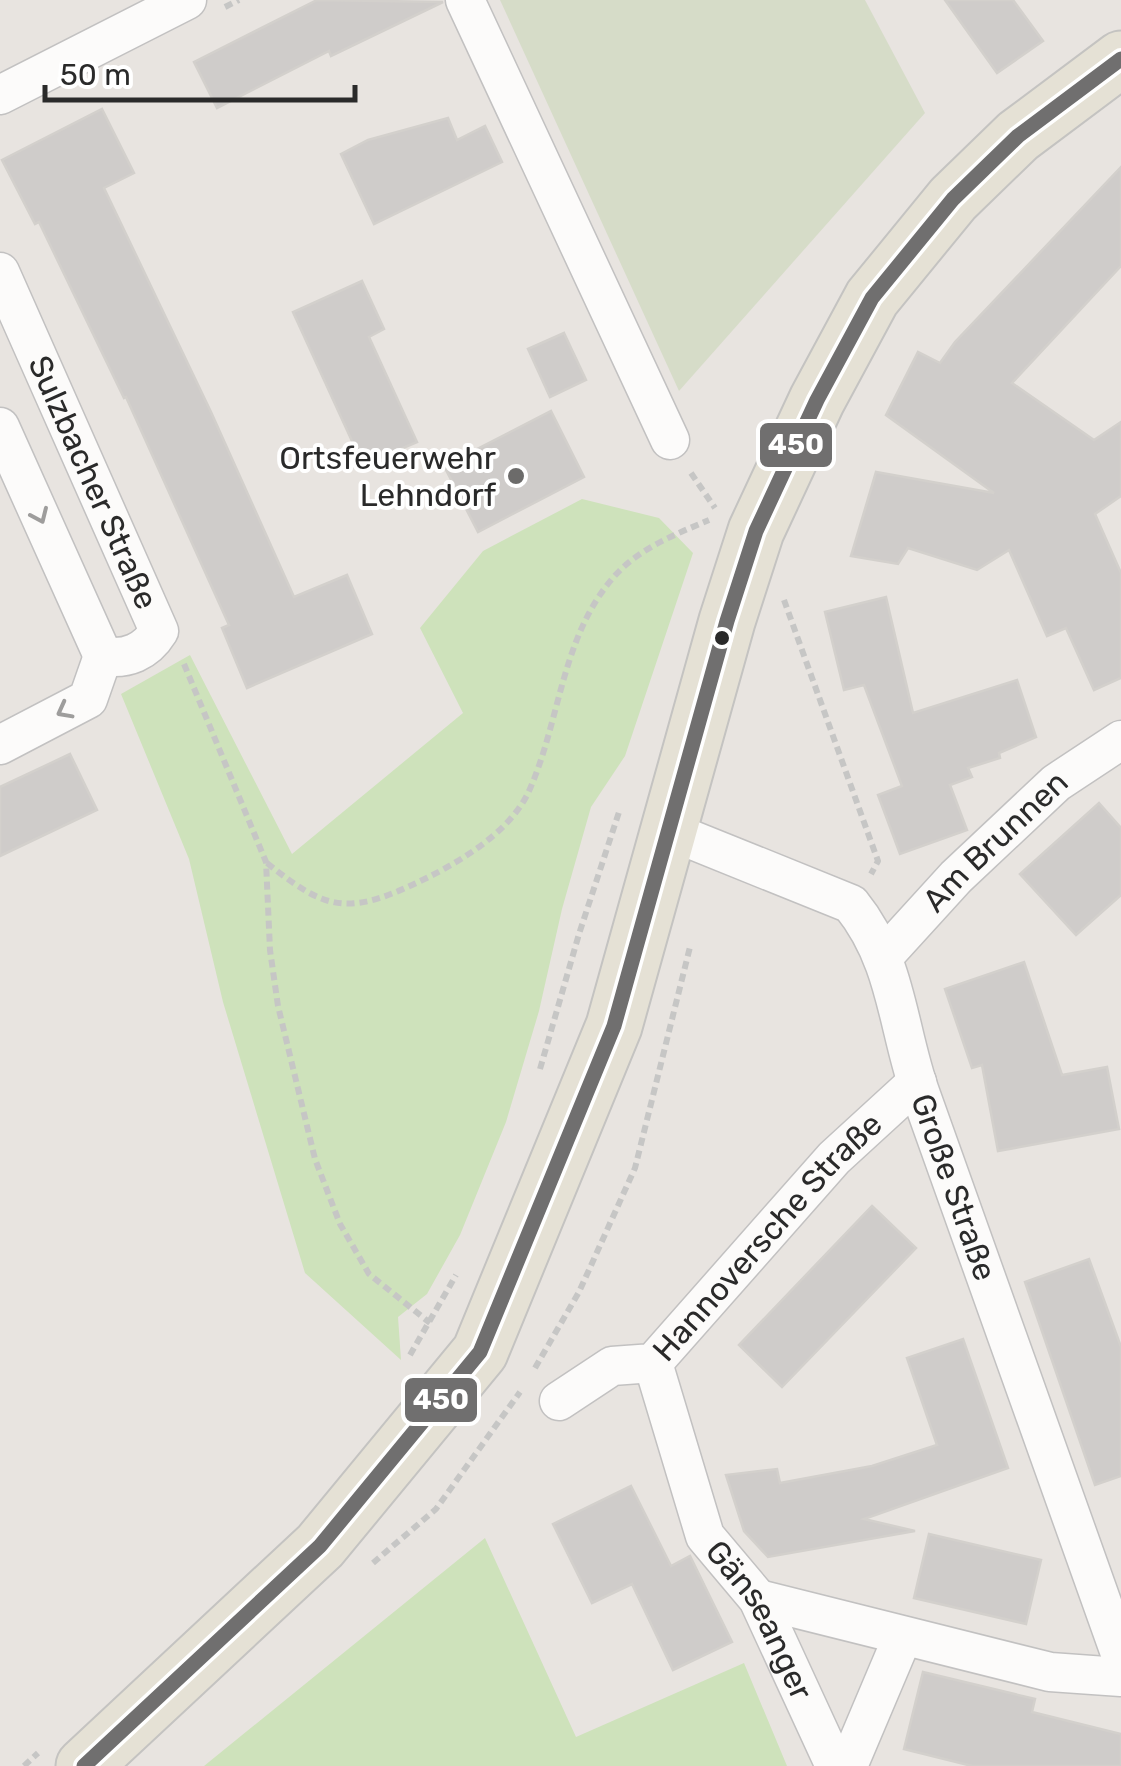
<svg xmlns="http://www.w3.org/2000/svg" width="1121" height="1766" font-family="Rubik,sans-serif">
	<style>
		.green { fill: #cee2bb }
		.cemetery { fill: #d6dcc8 }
		.building { fill: #cfccca; stroke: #d3d0cc; stroke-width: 2.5 }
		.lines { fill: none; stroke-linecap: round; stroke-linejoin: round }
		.minor-casing { stroke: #c2c1c1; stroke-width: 41 }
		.primary-casing { stroke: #c4c3c1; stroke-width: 59 }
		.path { stroke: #c6c6c5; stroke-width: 6; stroke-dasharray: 8 5; stroke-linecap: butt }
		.minor { stroke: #fcfbfa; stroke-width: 38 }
		.primary { stroke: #e5e1d5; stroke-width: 55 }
		.bus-1-casing { stroke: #fff; stroke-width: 22 }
		.bus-1 { stroke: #706f6f; stroke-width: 15 }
		.oneway { stroke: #9e9d9c }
		.poi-dot { fill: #6c6b6a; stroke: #fff; stroke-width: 4 }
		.bus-dot { fill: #2a2a2a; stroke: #fff; stroke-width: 4 }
		.labels { text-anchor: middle; stroke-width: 8; stroke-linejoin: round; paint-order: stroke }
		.poi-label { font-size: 32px; fill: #2a2a2a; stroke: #fff; text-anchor: end }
		.street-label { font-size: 32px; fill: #2a2a2a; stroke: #fff }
		.line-badge { stroke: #fff; stroke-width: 4 }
		.badge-label { font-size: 28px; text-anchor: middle; font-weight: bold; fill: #fff }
	</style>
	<rect width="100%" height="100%" fill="#e8e4e0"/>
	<!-- green -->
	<g class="green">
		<polygon points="582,499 659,518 693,553 625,756 591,807 562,909 539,1011 506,1122 460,1235 427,1294 398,1317 401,1360 305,1273 223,1002 189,859 121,694 190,655 292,854 463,713 420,628 483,551"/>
		<polygon points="485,1538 576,1737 744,1663 787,1766 204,1766"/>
	</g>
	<!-- cemetery -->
	<polygon class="cemetery" points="500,0 865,0 925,113 679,391"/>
	<!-- building -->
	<g class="building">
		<polygon points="317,0 443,2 331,56 329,51 217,108 194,62"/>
		<polygon points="945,0 1013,0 1043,41 997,73"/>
		<polygon points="102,109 134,173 104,188 211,412 294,597 347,575 372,634 247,688 222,628 229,625 126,397 124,398 39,222 35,224 2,160"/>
		<polygon points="448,118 457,140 485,126 502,162 374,224 341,154 368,140"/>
		<polygon points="1121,167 1121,266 1012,383 1094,440 1121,422 1121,496 1095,514 1121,573 1121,678 1094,690 1066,628 1047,636 1009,550 977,570 908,548 898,564 851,556 876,472 994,493 886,415 918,352 940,363 955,342"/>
		<polygon points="362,281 384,329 369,337 417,442 363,465 293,312"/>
		<polygon points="564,333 586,380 550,397 528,349"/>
		<polygon points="551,411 584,477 478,532 444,466"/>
		<polygon points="886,597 913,713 1017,680 1036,737 999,753 1000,758 968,768 972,777 950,785 967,830 900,854 878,795 902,786 864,685 844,690 825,612"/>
		<polygon points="70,754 97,810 0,856 0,787"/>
		<polygon points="1099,803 1121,828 1121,895 1076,935 1020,874"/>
		<polygon points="1024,962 1062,1075 1107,1067 1119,1129 998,1151 982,1065 972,1068 945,989"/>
		<polygon points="872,1206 916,1248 782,1387 739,1345"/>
		<polygon points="1089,1259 1121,1347 1121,1476 1095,1485 1025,1282"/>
		<polygon points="963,1339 1008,1468 864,1519 915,1531 768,1557 744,1531 726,1475 777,1469 780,1483 872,1466 937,1445 907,1358"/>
		<polygon points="631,1486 671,1566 690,1556 732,1642 673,1670 632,1584 592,1603 553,1524"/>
		<polygon points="929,1534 1041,1560 1026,1624 914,1598"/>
		<polygon points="923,1672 1035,1699 1032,1712 1121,1734 1121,1766 972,1766 904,1749"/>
	</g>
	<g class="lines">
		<!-- minor casing -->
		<g class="minor-casing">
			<g id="minor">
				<polyline points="465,0 670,440"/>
				<polyline points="0,95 187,0"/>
				<path id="s1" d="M 0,272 L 159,631 C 146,652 127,660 103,656 L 0,427"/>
				<polyline points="0,745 88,699 103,656"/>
				<path id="s2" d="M 670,831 L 851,904 C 898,962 897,1028 921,1095 C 988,1282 1054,1469 1121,1656"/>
				<path id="s3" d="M 884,956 L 956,877 L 1056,783 L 1121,740"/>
				<path id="s4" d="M 653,1363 L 705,1536 L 758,1599 L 835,1766"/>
				<path id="s5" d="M 559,1401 L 612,1366 L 653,1363 L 834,1158 L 917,1082"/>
				<polyline points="758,1599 1050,1672 1121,1677"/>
				<polyline points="848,1766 903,1636"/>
			</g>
		</g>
		<!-- primary casing -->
		<g class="primary-casing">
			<polyline id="primary" points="84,1766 320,1546 480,1352 614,1026 727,621 756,531 817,400 872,298 953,199 1018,136 1121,59"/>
		</g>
		<!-- path -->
		<g class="path">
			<polyline points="225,7 239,0"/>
			<polyline points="691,473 715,508"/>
			<polyline points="784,600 878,861 871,874"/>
			<polyline points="184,664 266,862 270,950 278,1006 315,1159 340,1224 369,1274 430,1323"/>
			<path d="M 267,863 C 323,908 345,916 412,885 C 453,866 509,835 529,791 C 560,722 561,639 612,579 C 637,549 674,535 709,520"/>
			<polyline points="540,1069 579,934 620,809"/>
			<polyline points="410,1355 456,1275"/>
			<polyline points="535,1368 579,1292 635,1168 690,947"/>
			<polyline points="373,1563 436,1509 520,1392"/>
			<polyline points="24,1766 38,1753"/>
		</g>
		<!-- minor -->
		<use href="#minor" class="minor"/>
		<!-- primary -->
		<use href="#primary" class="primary"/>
		<!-- bus-1 casing -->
		<g class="bus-1-casing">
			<polyline id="bus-1" points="84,1766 320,1546 480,1352 614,1026 727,621 756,531 817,400 872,298 953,199 1018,136 1121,59"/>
		</g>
		<!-- bus-1 -->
		<use href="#bus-1" class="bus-1"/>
	</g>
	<!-- one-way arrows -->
	<defs><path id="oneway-chevron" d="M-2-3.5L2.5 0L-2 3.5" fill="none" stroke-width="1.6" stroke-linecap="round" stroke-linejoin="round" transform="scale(2.5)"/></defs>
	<g class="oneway">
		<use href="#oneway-chevron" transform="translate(40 516) rotate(66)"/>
		<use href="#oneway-chevron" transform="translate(64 711) rotate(152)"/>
	</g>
	<!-- markers -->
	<circle class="poi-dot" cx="516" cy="476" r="10"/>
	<circle class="bus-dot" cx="722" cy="638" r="9"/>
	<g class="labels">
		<!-- poi labels -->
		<g class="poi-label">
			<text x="496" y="469">Ortsfeuerwehr<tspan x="496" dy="37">Lehndorf</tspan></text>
		</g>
		<!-- street labels -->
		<g class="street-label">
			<text dy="11" stroke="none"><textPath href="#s1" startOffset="230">Sulzbacher Straße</textPath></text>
			<text dy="11" stroke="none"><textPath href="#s3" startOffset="160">Am Brunnen</textPath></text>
			<text dy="11" stroke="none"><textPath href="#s2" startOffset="498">Große Straße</textPath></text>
			<text dy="11" stroke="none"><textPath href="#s5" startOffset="275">Hannoversche Straße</textPath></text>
			<text dy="11" stroke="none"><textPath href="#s4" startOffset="282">Gänseanger</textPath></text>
		</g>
	</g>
	<g class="line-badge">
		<rect x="758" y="421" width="76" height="48" rx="10" fill="#706f6f"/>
		<rect x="403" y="1376" width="76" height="48" rx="10" fill="#706f6f"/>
	</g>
	<g class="badge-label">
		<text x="796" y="454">450</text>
		<text x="441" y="1409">450</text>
	</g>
	<!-- scale -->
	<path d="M45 85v15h310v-15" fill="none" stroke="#2a2a2a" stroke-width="5"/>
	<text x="60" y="85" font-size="30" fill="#2a2a2a" stroke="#ffffff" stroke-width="8" paint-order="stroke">50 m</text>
</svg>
